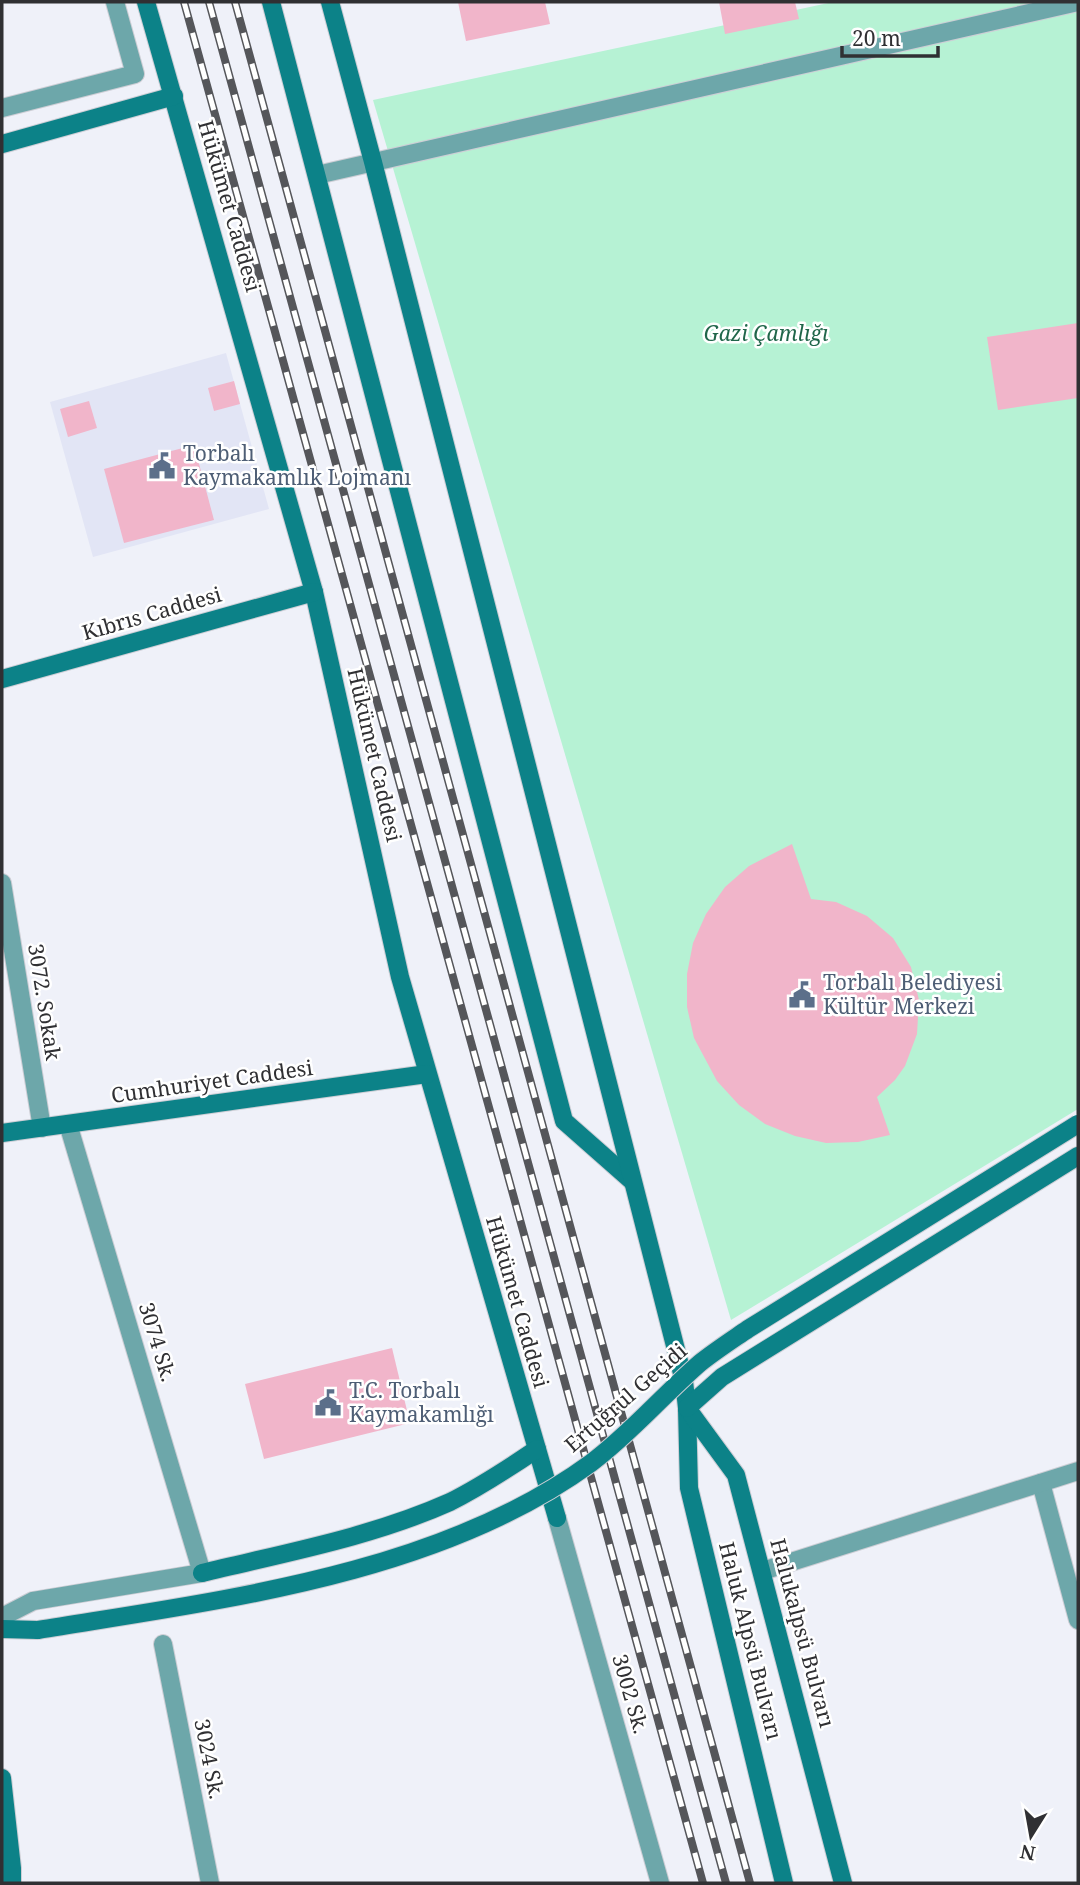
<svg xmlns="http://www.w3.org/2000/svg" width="1080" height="1885" font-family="'Noto Serif',serif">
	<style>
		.built { fill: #e2e5f5 }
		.green { fill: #b6f2d4 }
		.building { fill: #f1b5ca }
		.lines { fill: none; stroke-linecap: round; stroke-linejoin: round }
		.pedestrian-casing { stroke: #cdced5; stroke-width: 20 }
		.minor-casing { stroke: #cdced5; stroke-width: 20 }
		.secondary-casing { stroke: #cdced5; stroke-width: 20 }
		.pedestrian { stroke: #6da7aa; stroke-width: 18 }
		.minor { stroke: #6da7aa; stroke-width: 18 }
		.secondary { stroke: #0c8288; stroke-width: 18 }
		.rail-casing { stroke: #55565a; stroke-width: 8 }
		.rail { stroke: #fff; stroke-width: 5; stroke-dasharray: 16; stroke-linecap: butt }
		.secondary-bridge-casing { stroke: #cdced5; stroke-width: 20; stroke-linecap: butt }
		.secondary-bridge { stroke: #0c8288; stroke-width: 18 }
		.labels { text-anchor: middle; stroke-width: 5; stroke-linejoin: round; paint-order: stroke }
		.street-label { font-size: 21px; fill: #303033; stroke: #fff }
		.park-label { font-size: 21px; font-style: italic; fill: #20664a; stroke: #fff }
		.service-label { font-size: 21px; fill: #4e5e75; stroke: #fff; text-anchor: start }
	</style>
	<rect width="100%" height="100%" fill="#eff1f9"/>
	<!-- built -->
	<polygon class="built" points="226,353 269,509 93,557 50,402"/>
	<!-- green -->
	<polygon class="green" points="833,2 1078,2 1078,1109 731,1320 373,100"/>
	<!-- building -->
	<g class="building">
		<polygon points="458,2 545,2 550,24 466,41"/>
		<polygon points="719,2 795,2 799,19 725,34"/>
		<polygon points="1078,323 1078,398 998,410 987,337"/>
		<polygon points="234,381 240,404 214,411 208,388"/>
		<polygon points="89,401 97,428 68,437 60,409"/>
		<polygon points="194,445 214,520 124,543 104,469"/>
		<polygon points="792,844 811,899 836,902 867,916 893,938 911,967 919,1000 917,1034 905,1066 895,1080 877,1097 890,1135 858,1142 826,1143 795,1136 765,1124 739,1105 717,1081 694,1038 687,1007 687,974 693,943 706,914 725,887 749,866"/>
		<polygon points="392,1348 410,1423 264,1459 245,1384"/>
	</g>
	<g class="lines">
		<!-- pedestrian casing -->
		<g class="pedestrian-casing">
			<g id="pedestrian">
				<polyline points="2,108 135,74 115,2"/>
				<polyline points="2,1617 33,1601 202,1573"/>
			</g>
		</g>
		<!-- minor casing -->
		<g class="minor-casing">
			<g id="minor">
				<polyline points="317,175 1078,2"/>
				<polyline points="2,883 42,1128"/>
				<polyline points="68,1124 202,1573"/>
				<polyline points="1041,1483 1078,1620"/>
				<polyline points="557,1518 660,1883"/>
				<polyline points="763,1571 1078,1471"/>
				<polyline points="163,1644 210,1883"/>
			</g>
		</g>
		<!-- secondary casing -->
		<g class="secondary-casing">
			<g id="secondary">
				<polyline points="146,2 314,592 400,977 557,1518"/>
				<polyline points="271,2 564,1121 632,1181"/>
				<polyline points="330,2 373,162 684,1381 687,1408 689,1488 784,1883"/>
				<polyline points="2,144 174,96"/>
				<polyline points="2,679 314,592"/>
				<polyline points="2,1133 427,1074"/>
				<polyline points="687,1408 736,1475 843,1883"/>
				<polyline points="687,1408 722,1377 1078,1156"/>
				<path d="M 202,1573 C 284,1553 372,1537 450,1502 C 480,1487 509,1468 537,1449"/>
				<polyline points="2,1629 38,1630"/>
				<polyline points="2,1778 12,1868 12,1883"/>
			</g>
		</g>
		<!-- pedestrian -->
		<use href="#pedestrian" class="pedestrian"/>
		<!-- minor -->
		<use href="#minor" class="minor"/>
		<!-- secondary -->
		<use href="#secondary" class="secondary"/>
		<!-- rail casing -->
		<g class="rail-casing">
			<g id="rail">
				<polyline points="184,2 703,1883"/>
				<polyline points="209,2 726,1883"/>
				<polyline points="235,2 750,1883"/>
			</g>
		</g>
		<!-- rail -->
		<use href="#rail" class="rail"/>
		<!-- secondary-bridge casing -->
		<g class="secondary-bridge-casing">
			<path id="secondary-bridge" d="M 38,1630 C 220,1600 438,1575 591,1463 C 630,1434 663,1395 700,1363 C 715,1351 732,1340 748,1329 L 1078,1124"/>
		</g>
		<!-- secondary-bridge -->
		<use href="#secondary-bridge" class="secondary-bridge"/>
	</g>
	<!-- icons -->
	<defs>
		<g id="civic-bare" transform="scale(2.1)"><path d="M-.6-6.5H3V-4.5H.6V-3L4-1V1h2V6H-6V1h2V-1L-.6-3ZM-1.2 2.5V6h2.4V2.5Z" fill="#5c6f8a" stroke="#fff" stroke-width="2.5" paint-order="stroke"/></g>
	</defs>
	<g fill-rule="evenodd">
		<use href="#civic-bare" x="162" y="466"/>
		<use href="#civic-bare" x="802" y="995"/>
		<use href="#civic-bare" x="328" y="1403"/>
	</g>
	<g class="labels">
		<!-- street labels -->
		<g class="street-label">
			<text transform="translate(229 206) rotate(74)" y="7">Hükümet Caddesi</text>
			<text transform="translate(152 614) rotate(-16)" y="7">Kıbrıs Caddesi</text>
			<text transform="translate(374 755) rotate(77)" y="7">Hükümet Caddesi</text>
			<text transform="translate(44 1002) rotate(81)" y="7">3072. Sokak</text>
			<text transform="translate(212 1082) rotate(-8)" y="7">Cumhuriyet Caddesi</text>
			<text transform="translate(517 1302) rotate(74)" y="7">Hükümet Caddesi</text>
			<text transform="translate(157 1342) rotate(73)" y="7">3074 Sk.</text>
			<text transform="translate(626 1398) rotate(-41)" y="7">Ertuğrul Geçidi</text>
			<text transform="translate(802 1633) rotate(75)" y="7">Halukalpsü Bulvarı</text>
			<text transform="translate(750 1641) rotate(76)" y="7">Haluk Alpsü Bulvarı</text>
			<text transform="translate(630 1694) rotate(74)" y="7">3002 Sk.</text>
			<text transform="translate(209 1759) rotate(79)" y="7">3024 Sk.</text>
		</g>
		<!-- park labels -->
		<g class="park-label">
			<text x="766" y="341">Gazi Çamlığı</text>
		</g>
		<!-- service labels -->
		<g class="service-label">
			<text x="183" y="461">Torbalı<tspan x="183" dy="24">Kaymakamlık Lojmanı</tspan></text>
			<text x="823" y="990">Torbalı Belediyesi<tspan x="823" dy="24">Kültür Merkezi</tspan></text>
			<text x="349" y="1398">T.C. Torbalı<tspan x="349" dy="24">Kaymakamlığı</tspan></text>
		</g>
	</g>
	<!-- border -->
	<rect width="1080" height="1885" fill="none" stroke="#303033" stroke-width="7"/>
	<!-- north arrow -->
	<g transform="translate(1031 1836) rotate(191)" stroke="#ffffff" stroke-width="5" paint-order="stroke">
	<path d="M0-5L12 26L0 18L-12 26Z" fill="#303033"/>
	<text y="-10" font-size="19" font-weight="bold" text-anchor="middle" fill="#303033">N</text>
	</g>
	<!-- scale -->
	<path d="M842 46v10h96v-10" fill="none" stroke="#303033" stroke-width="3.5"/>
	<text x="852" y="46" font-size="21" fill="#303033" stroke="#ffffff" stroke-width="5" paint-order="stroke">20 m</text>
</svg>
